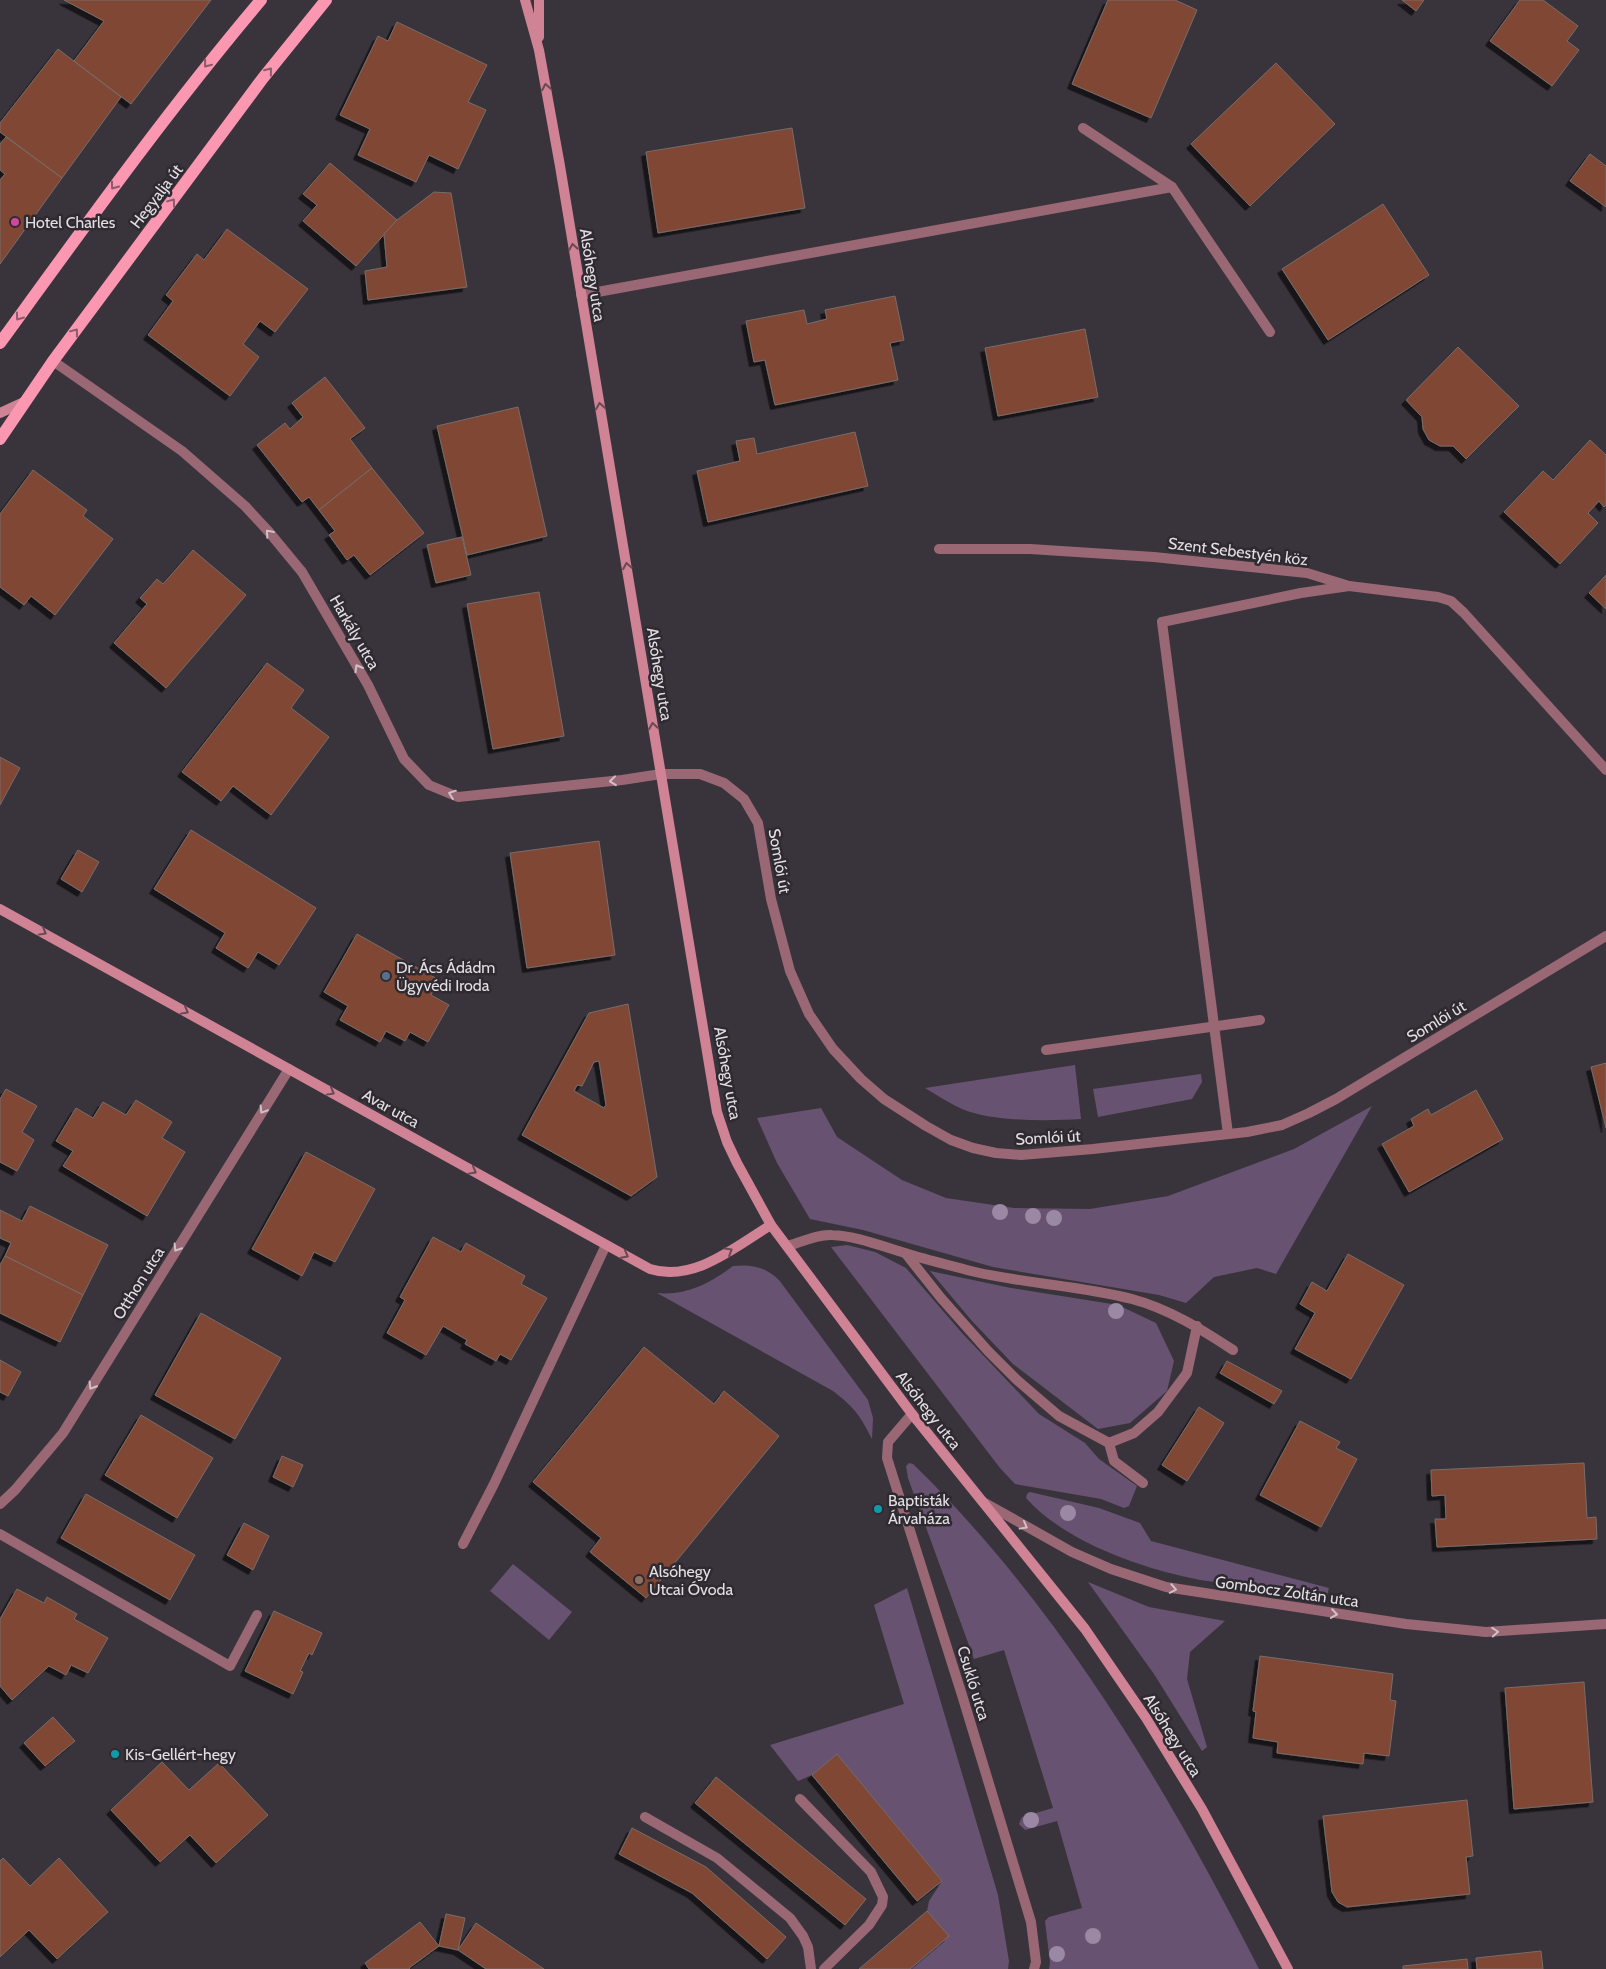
<svg xmlns="http://www.w3.org/2000/svg" width="1606" height="1969" font-family="Cabin,sans-serif">
	<style>
		.green { fill: #685271 }
		.building { fill: #814636; stroke: #776d6a; fill-rule: evenodd; filter: url(#shadow) }
		.lines { fill: none; stroke-linecap: round; stroke-linejoin: round }
		.lane { stroke: #9a6874; stroke-width: 10 }
		.street { stroke: #9a6874; stroke-width: 10 }
		.secondary { stroke: #d18396; stroke-width: 10 }
		.primary { stroke: #fc97b1; stroke-width: 12 }
		.tree { fill: #9b88a4 }
		.oneway { stroke: #8b5b6b }
		.oneway2 { stroke: #684954 }
		.oneway3 { stroke: #d0c1c7 }
		.hotel-dot { fill: #d1479c; stroke: #2f2a31; stroke-width: 2 }
		.service-dot { fill: #5c6f8a; stroke: #2f2a31; stroke-width: 2 }
		.culture-dot { fill: #0f9aa8; stroke: #2f2a31; stroke-width: 2 }
		.education-dot { fill: #8d6e63; stroke: #2f2a31; stroke-width: 2 }
		.labels { text-anchor: middle; stroke-width: 5; stroke-linejoin: round; paint-order: stroke }
		.street-label { font-size: 16px; fill: #e2dfe3; stroke: #2f2a31 }
		.poi-label { font-size: 16px; fill: #e2dfe3; stroke: #2f2a31; text-anchor: start }
	</style>
	<defs>
		<filter id="shadow"><feDropShadow dx="-4.5" dy="4.5" stdDeviation="0" flood-color="#0009"/></filter>
	</defs>
	<rect width="100%" height="100%" fill="#39343b"/>
	<!-- green -->
	<g class="green">
		<path d="M 1075,1065 L 1081,1119 C 1047,1121 993,1122 962,1109 C 949,1103 937,1095 925,1088 Z"/>
		<polygon points="1201,1074 1202,1082 1192,1099 1098,1117 1093,1089"/>
		<polygon points="1372,1106 1276,1274 1257,1268 1214,1277 1186,1303 1159,1295 993,1267 863,1230 810,1219 777,1163 757,1118 821,1108 837,1137 902,1180 946,1198 1014,1208 1090,1209 1168,1196 1294,1149"/>
		<polygon points="847,1245 875,1252 906,1268 962,1333 1039,1414 1085,1443 1099,1459 1137,1486 1129,1506 1124,1508 1101,1499 1015,1484 1000,1468 831,1247"/>
		<path d="M 733,1266 C 751,1264 766,1267 779,1280 L 868,1400 L 873,1418 L 872,1439 C 860,1415 854,1407 833,1391 L 657,1293 C 686,1296 711,1283 733,1266 Z"/>
		<polygon points="930,1271 1011,1288 1118,1305 1156,1323 1174,1361 1167,1391 1130,1423 1098,1429 1013,1364 972,1321"/>
		<path d="M 909,1463 L 913,1464 C 1060,1607 1166,1787 1259,1969 L 1049,1969 L 1050,1963 L 1045,1921 L 1049,1917 L 1082,1908 L 1057,1821 L 1025,1830 L 1019,1824 L 1022,1817 L 1053,1808 L 1004,1650 L 974,1659 L 908,1478 L 906,1466 Z"/>
		<path d="M 1030,1492 L 1099,1508 L 1140,1523 L 1151,1541 L 1329,1588 L 1327,1595 C 1303,1591 1279,1587 1255,1585 C 1234,1583 1212,1583 1191,1578 C 1137,1567 1063,1540 1026,1498 L 1027,1494 Z"/>
		<polygon points="513,1564 572,1612 549,1640 490,1591"/>
		<polygon points="1088,1582 1149,1607 1225,1621 1190,1652 1187,1679 1207,1747 1202,1751 1154,1674"/>
		<polygon points="907,1588 998,1895 1009,1961 1008,1969 910,1969 948,1936 927,1911 929,1901 942,1881 837,1754 812,1775 798,1781 770,1745 904,1704 874,1605"/>
	</g>
	<!-- building -->
	<g class="building">
		<polygon points="64,0 211,0 131,104 74,61 104,21"/>
		<polygon points="1108,0 1175,0 1197,10 1151,118 1072,84"/>
		<polygon points="1402,0 1424,0 1416,11"/>
		<polygon points="1520,0 1543,0 1578,26 1567,41 1579,50 1552,86 1490,41"/>
		<polygon points="397,22 487,65 468,102 486,110 458,169 429,155 416,182 358,155 370,129 340,115 378,36 388,41"/>
		<polygon points="58,49 121,97 62,178 0,132 0,123"/>
		<polygon points="1276,63 1335,124 1250,206 1191,144"/>
		<polygon points="792,128 805,208 658,233 646,152"/>
		<polygon points="6,137 62,178 0,264 0,180 5,174 0,170 0,144"/>
		<polygon points="1590,154 1606,166 1606,207 1570,181"/>
		<polygon points="330,163 397,220 356,266 303,221 317,205 303,194"/>
		<polygon points="434,192 451,193 467,287 368,300 365,271 387,267 384,234 397,220"/>
		<polygon points="1383,204 1429,275 1328,340 1282,269"/>
		<polygon points="227,229 308,289 275,332 260,321 243,344 259,357 230,396 148,335 173,301 166,295 197,254 204,260"/>
		<polygon points="895,296 904,340 890,343 898,380 775,405 765,360 754,362 746,321 804,310 807,324 827,319 825,310"/>
		<polygon points="1085,329 1098,397 998,416 985,348"/>
		<polygon points="1458,347 1519,406 1466,459 1453,446 1440,446 1429,440 1423,429 1422,417 1406,400"/>
		<polygon points="325,377 365,428 350,439 372,468 319,510 309,497 302,502 257,445 285,423 290,429 303,417 292,403"/>
		<polygon points="518,407 547,536 467,555 437,426"/>
		<polygon points="855,432 868,486 708,522 697,471 740,461 736,441 754,438 757,454"/>
		<polygon points="1590,440 1606,455 1606,505 1604,507 1599,501 1588,513 1598,523 1560,564 1504,512 1543,471 1553,480"/>
		<polygon points="372,468 424,533 370,575 354,555 347,560 329,535 335,531 319,510"/>
		<polygon points="33,470 87,510 83,516 113,539 55,615 31,596 24,605 0,587 0,514"/>
		<polygon points="462,537 471,575 436,583 427,545"/>
		<polygon points="193,550 246,595 166,688 114,643 147,604 140,598 157,579 163,584"/>
		<polygon points="1606,575 1606,609 1589,593"/>
		<polygon points="539,592 564,736 493,749 467,604"/>
		<polygon points="267,663 304,690 291,708 329,737 271,815 233,786 221,801 182,772"/>
		<polygon points="0,757 20,768 0,805"/>
		<polygon points="191,830 316,908 279,965 258,952 248,968 216,948 225,933 154,889"/>
		<polygon points="599,841 615,955 527,968 510,853"/>
		<polygon points="78,850 99,862 82,892 61,879"/>
		<polygon points="357,934 439,980 431,995 449,1005 428,1042 410,1032 405,1041 386,1031 380,1042 340,1020 348,1006 324,992"/>
		<path d="M 628,1004 L 657,1177 L 631,1196 L 522,1135 L 589,1013 ZM 599,1061 L 606,1105 L 604,1108 L 574,1091 L 577,1085 L 582,1086 L 594,1062 Z"/>
		<polygon points="1606,1063 1606,1128 1591,1067"/>
		<polygon points="6,1089 37,1106 22,1132 34,1140 17,1171 0,1162 0,1099"/>
		<polygon points="1476,1090 1503,1139 1409,1192 1382,1144 1414,1126 1411,1119 1428,1109 1431,1115"/>
		<polygon points="136,1100 172,1122 162,1138 185,1152 147,1216 63,1166 73,1151 56,1141 76,1108 93,1118 103,1102 126,1115"/>
		<polygon points="306,1152 375,1189 335,1262 314,1252 302,1276 252,1249"/>
		<polygon points="30,1206 108,1245 83,1295 5,1256 11,1243 0,1238 0,1210 22,1221"/>
		<polygon points="433,1237 461,1252 466,1243 525,1276 521,1284 547,1298 511,1360 500,1354 496,1361 465,1344 467,1340 443,1326 426,1355 387,1333 405,1300 400,1297"/>
		<polygon points="1348,1254 1404,1285 1351,1379 1295,1349 1315,1313 1300,1304 1312,1282 1327,1291"/>
		<polygon points="5,1256 83,1295 60,1342 0,1313 0,1265"/>
		<polygon points="201,1313 281,1358 235,1439 155,1395"/>
		<polygon points="644,1347 714,1404 724,1391 779,1436 646,1598 590,1552 601,1538 533,1482"/>
		<polygon points="0,1360 21,1372 8,1396 0,1392"/>
		<polygon points="1227,1361 1282,1391 1274,1404 1220,1373"/>
		<polygon points="1199,1407 1224,1423 1187,1481 1162,1465"/>
		<polygon points="141,1415 213,1458 177,1518 105,1475"/>
		<polygon points="1300,1421 1340,1442 1336,1448 1357,1459 1321,1527 1260,1495"/>
		<polygon points="282,1456 303,1465 293,1487 273,1477"/>
		<polygon points="1584,1463 1587,1518 1596,1517 1597,1539 1437,1547 1435,1519 1446,1519 1445,1495 1432,1496 1431,1470"/>
		<polygon points="86,1494 195,1555 170,1600 61,1538"/>
		<polygon points="244,1523 269,1536 253,1570 227,1555"/>
		<polygon points="17,1589 44,1603 47,1597 77,1614 74,1619 108,1638 88,1673 71,1665 66,1675 49,1666 12,1700 0,1686 0,1619"/>
		<polygon points="274,1611 322,1633 312,1655 309,1653 300,1671 303,1672 293,1694 245,1671"/>
		<polygon points="1260,1656 1393,1674 1390,1700 1396,1701 1389,1756 1364,1753 1363,1764 1277,1753 1278,1742 1253,1738 1256,1712 1253,1711"/>
		<polygon points="1584,1682 1593,1802 1514,1809 1505,1688"/>
		<polygon points="53,1717 75,1741 45,1766 24,1743"/>
		<polygon points="837,1754 942,1881 917,1901 812,1775"/>
		<polygon points="162,1762 189,1790 219,1763 268,1815 216,1863 190,1835 160,1862 111,1810"/>
		<polygon points="716,1777 866,1899 845,1925 695,1803"/>
		<polygon points="1467,1800 1473,1856 1466,1857 1470,1894 1347,1907 1338,1902 1332,1892 1323,1816"/>
		<polygon points="632,1828 706,1867 786,1937 767,1959 692,1893 619,1854"/>
		<polygon points="3,1858 30,1886 59,1858 108,1912 57,1959 29,1930 0,1957 0,1861"/>
		<polygon points="927,1911 949,1936 910,1969 859,1969"/>
		<polygon points="446,1914 465,1918 458,1950 439,1946"/>
		<polygon points="420,1922 439,1946 409,1968 410,1969 369,1969 365,1963"/>
		<polygon points="476,1923 544,1969 486,1969 458,1950"/>
		<polygon points="1541,1951 1543,1969 1477,1969 1476,1958"/>
		<polygon points="1467,1959 1468,1969 1403,1969 1403,1966"/>
	</g>
	<g class="lines">
		<!-- lane -->
		<g class="lane">
			<polyline points="1083,128 1172,187 1270,332"/>
			<polyline points="581,295 1172,187"/>
			<polyline points="1046,1050 1260,1020"/>
			<polyline points="1228,1134 1162,622 1301,593 1349,586"/>
			<path d="M 788,1246 C 801,1242 818,1234 832,1235 C 857,1236 881,1246 905,1253 C 927,1260 949,1265 971,1271 C 1024,1284 1079,1285 1132,1299 C 1169,1309 1201,1329 1233,1350"/>
			<polyline points="906,1254 941,1298 988,1351 1017,1380 1059,1416 1109,1443"/>
			<polyline points="1143,1483 1114,1461 1109,1443 1134,1433 1158,1412 1187,1373 1197,1326"/>
			<polyline points="0,1534 230,1666 257,1615"/>
			<polyline points="463,1544 494,1484 606,1245"/>
			<polyline points="800,1799 871,1872 883,1897 882,1905 869,1925 824,1969"/>
			<polyline points="645,1817 717,1858 790,1918 803,1936 808,1947 811,1969"/>
		</g>
		<!-- street -->
		<g class="street">
			<polyline points="53,361 182,451 245,506 269,532 302,572 368,685 404,759 429,785 458,797 622,780 661,774 700,774 724,783 744,799 758,823 771,899 790,971 809,1014 833,1049 861,1079 884,1099 926,1126 951,1140 973,1148 996,1153 1021,1155 1093,1149 1247,1132 1282,1125 1309,1113 1336,1099 1606,936"/>
			<polyline points="939,549 1030,549 1154,557 1307,573 1349,586 1438,597 1451,601 1464,613 1606,770"/>
			<polyline points="912,1414 888,1442 887,1458 962,1695 1031,1922 1036,1962 1034,1969"/>
			<polyline points="985,1503 1072,1552 1111,1569 1166,1587 1406,1624 1486,1632 1606,1624"/>
			<polyline points="0,1504 15,1490 63,1433 289,1069"/>
		</g>
		<!-- secondary -->
		<g class="secondary">
			<polyline points="525,0 539,50 560,166 717,1112 727,1142 737,1163 771,1225 912,1414 1085,1629 1146,1718 1202,1809 1288,1969"/>
			<polyline points="539,37 539,0"/>
			<polyline points="0,413 26,401"/>
			<path d="M 0,909 L 650,1269 C 694,1283 736,1246 771,1225"/>
		</g>
		<!-- primary -->
		<g class="primary">
			<path d="M 0,343 C 85,226 168,110 261,0"/>
			<polyline points="0,439 53,361 263,78 326,0"/>
		</g>
	</g>
	<!-- trees -->
	<g class="tree">
		<circle cx="1000" cy="1212" r="8"/>
		<circle cx="1033" cy="1216" r="8"/>
		<circle cx="1054" cy="1218" r="8"/>
		<circle cx="1116" cy="1311" r="8"/>
		<circle cx="1068" cy="1513" r="8"/>
		<circle cx="1031" cy="1820" r="8"/>
		<circle cx="1093" cy="1936" r="8"/>
		<circle cx="1057" cy="1954" r="8"/>
	</g>
	<!-- one-way arrows -->
	<defs><path id="oneway-chevron" d="M-2-3.5L2.5 0L-2 3.5" fill="none" stroke-width="1.6" stroke-linecap="round" stroke-linejoin="round" transform="scale(1.25)"/></defs>
	<g class="oneway">
		<use href="#oneway-chevron" transform="translate(207 64) rotate(128)"/>
		<use href="#oneway-chevron" transform="translate(269 71) rotate(-51)"/>
		<use href="#oneway-chevron" transform="translate(114 186) rotate(126)"/>
		<use href="#oneway-chevron" transform="translate(172 202) rotate(-53)"/>
		<use href="#oneway-chevron" transform="translate(19 317) rotate(126)"/>
		<use href="#oneway-chevron" transform="translate(75 332) rotate(-53)"/>
	</g>
	<g class="oneway2">
		<use href="#oneway-chevron" transform="translate(546 87) rotate(-100)"/>
		<use href="#oneway-chevron" transform="translate(573 247) rotate(-99)"/>
		<use href="#oneway-chevron" transform="translate(600 406) rotate(-99)"/>
		<use href="#oneway-chevron" transform="translate(627 566) rotate(-100)"/>
		<use href="#oneway-chevron" transform="translate(653 726) rotate(-99)"/>
		<use href="#oneway-chevron" transform="translate(43 932) rotate(29)"/>
		<use href="#oneway-chevron" transform="translate(185 1011) rotate(29)"/>
		<use href="#oneway-chevron" transform="translate(331 1092) rotate(29)"/>
		<use href="#oneway-chevron" transform="translate(473 1171) rotate(29)"/>
		<use href="#oneway-chevron" transform="translate(729 1251) rotate(-31)"/>
		<use href="#oneway-chevron" transform="translate(625 1255) rotate(28)"/>
	</g>
	<g class="oneway3">
		<use href="#oneway-chevron" transform="translate(269 533) rotate(-131)"/>
		<use href="#oneway-chevron" transform="translate(358 668) rotate(-120)"/>
		<use href="#oneway-chevron" transform="translate(613 781) rotate(174)"/>
		<use href="#oneway-chevron" transform="translate(452 794) rotate(-161)"/>
		<use href="#oneway-chevron" transform="translate(263 1110) rotate(122)"/>
		<use href="#oneway-chevron" transform="translate(177 1248) rotate(122)"/>
		<use href="#oneway-chevron" transform="translate(92 1386) rotate(122)"/>
		<use href="#oneway-chevron" transform="translate(1024 1526) rotate(29)"/>
		<use href="#oneway-chevron" transform="translate(1173 1589) rotate(11)"/>
		<use href="#oneway-chevron" transform="translate(1334 1614) rotate(8)"/>
		<use href="#oneway-chevron" transform="translate(1495 1632) rotate(-4)"/>
	</g>
	<!-- markers -->
	<circle class="hotel-dot" cx="15" cy="222" r="5"/>
	<circle class="service-dot" cx="386" cy="976" r="5"/>
	<g class="culture-dot">
		<circle cx="878" cy="1509" r="5"/>
		<circle cx="115" cy="1754" r="5"/>
	</g>
	<circle class="education-dot" cx="639" cy="1580" r="5"/>
	<g class="labels">
		<!-- street labels -->
		<g class="street-label">
			<text transform="translate(156 196) rotate(-53)" y="6">Hegyalja út</text>
			<text transform="translate(593 275) rotate(81)" y="6">Alsóhegy utca</text>
			<text transform="translate(1238 551) rotate(7)" y="6">Szent Sebestyén köz</text>
			<text transform="translate(355 632) rotate(60)" y="6">Harkály utca</text>
			<text transform="translate(660 674) rotate(81)" y="6">Alsóhegy utca</text>
			<text transform="translate(780 861) rotate(80)" y="6">Somlói út</text>
			<text transform="translate(1436 1021) rotate(-31)" y="6">Somlói út</text>
			<text transform="translate(728 1073) rotate(80)" y="6">Alsóhegy utca</text>
			<text transform="translate(391 1108) rotate(29)" y="6">Avar utca</text>
			<text transform="translate(1048 1137) rotate(-3)" y="6">Somlói út</text>
			<text transform="translate(138 1283) rotate(-58)" y="6">Otthon utca</text>
			<text transform="translate(929 1410) rotate(52)" y="6">Alsóhegy utca</text>
			<text transform="translate(1287 1591) rotate(8)" y="6">Gombocz Zoltán utca</text>
			<text transform="translate(974 1683) rotate(73)" y="6">Csukló utca</text>
			<text transform="translate(1173 1735) rotate(58)" y="6">Alsóhegy utca</text>
		</g>
		<!-- poi labels -->
		<g class="poi-label">
			<text x="25" y="228">Hotel Charles</text>
			<text x="396" y="973">Dr. Ács Ádádm<tspan x="396" dy="18">Ügyvédi Iroda</tspan></text>
			<text x="888" y="1506">Baptisták<tspan x="888" dy="18">Árvaháza</tspan></text>
			<text x="649" y="1577">Alsóhegy<tspan x="649" dy="18">Utcai Óvoda</tspan></text>
			<text x="125" y="1760">Kis-Gellért-hegy</text>
		</g>
	</g>
</svg>
